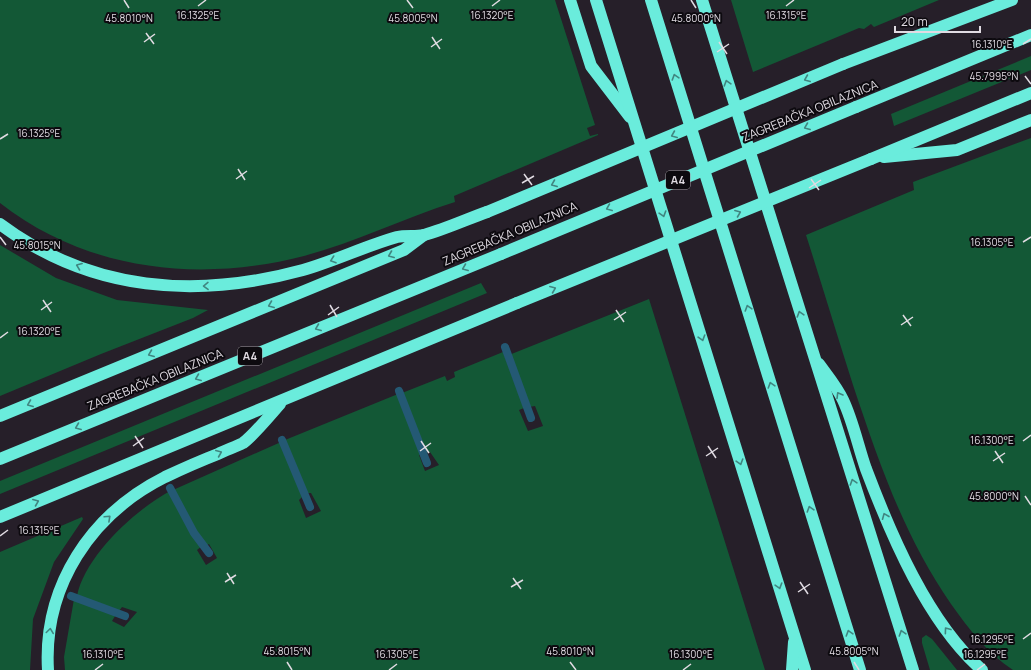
<svg xmlns="http://www.w3.org/2000/svg" width="1031" height="670" font-family="Manrope,sans-serif">
	<style>
		.green { fill: #135836 }
		.lines { fill: none; stroke-linecap: round; stroke-linejoin: round }
		.stream { stroke: #245974; stroke-width: 8 }
		.highway { stroke: #6aecdc; stroke-width: 12 }
		.highway-bridge { stroke: #6aecdc; stroke-width: 12 }
		.oneway { stroke: #408680 }
		.ticks { fill: none; stroke: #e0dbe2; stroke-width: 1.5 }
		.labels { text-anchor: middle; stroke-width: 4; stroke-linejoin: round; paint-order: stroke }
		.shield { fill: #0d0a0f; stroke: #a19ca3; stroke-width: 1 }
		.shield-label { font-size: 11px; font-weight: bold; fill: #e0dbe2 }
		.street-label { font-size: 12px; fill: #e0dbe2; stroke: #0d0a0f }
		.ticks-label { font-size: 10px; text-anchor: middle; fill: #e0dbe2; stroke: #0d0a0f; stroke-width: 4; stroke-linejoin: round; paint-order: stroke }
	</style>
	<rect width="100%" height="100%" fill="#261f29"/>
	<!-- green -->
	<g class="green">
		<path d="M 0,0 L 555,0 L 595,125 L 587,128 L 590,136 L 598,134 L 598,135 L 454,196 L 455,202 C 404,218 356,242 304,256 C 199,283 87,271 0,203 Z"/>
		<polygon points="731,0 939,0 874,27 871,24 864,29 859,28 753,72"/>
		<polygon points="1031,56 1031,70 894,126 891,114"/>
		<path d="M 1031,138 L 1031,670 L 1013,670 C 988,654 968,628 951,604 C 904,536 879,463 853,385 C 837,335 822,285 806,235 L 914,190 L 913,182 Z"/>
		<polygon points="0,245 56,278 117,300 208,310 193,318 101,354 0,396"/>
		<polygon points="481,283 487,293 0,494 0,481"/>
		<path d="M 649,299 L 765,670 L 65,670 L 64,657 L 74,599 L 117,613 L 112,621 L 124,627 L 137,612 L 122,607 L 119,611 L 77,596 C 85,556 135,510 170,491 L 193,533 L 202,546 L 197,550 L 206,565 L 217,558 L 209,544 L 205,546 L 194,531 L 173,490 L 281,442 L 302,497 L 299,500 L 306,518 L 321,511 L 311,493 L 307,493 L 301,483 L 285,440 L 398,394 L 422,454 L 419,455 L 425,471 L 439,465 L 430,452 L 425,453 L 402,393 L 445,376 L 447,381 L 455,377 L 454,372 L 503,352 L 524,408 L 519,410 L 528,431 L 543,426 L 535,406 L 529,407 L 509,355 Z"/>
		<polygon points="82,517 83,519 54,562 33,619 30,670 0,670 0,552"/>
		<polygon points="926,635 932,639 957,670 930,670 922,643 922,638"/>
	</g>
	<g class="lines">
		<!-- stream -->
		<g class="stream">
			<polyline points="505,347 531,418"/>
			<polyline points="399,391 427,463"/>
			<polyline points="282,440 310,507"/>
			<polyline points="170,488 194,533 209,553"/>
			<polyline points="71,596 125,616"/>
		</g>
		<!-- highway -->
		<g class="highway">
			<polyline points="570,0 591,66 630,117"/>
			<polyline points="596,0 805,670"/>
			<polyline points="651,0 860,670"/>
			<polyline points="702,0 913,670"/>
			<polyline points="843,64 1012,0"/>
			<polyline points="856,107 1031,35"/>
			<polyline points="884,157 957,150 1031,120"/>
			<polyline points="871,159 1031,93"/>
			<path d="M 0,224 C 91,292 197,299 303,270 C 335,261 365,246 397,237 C 406,235 416,237 424,235 C 446,229 467,219 487,212"/>
			<path d="M 819,364 C 827,375 837,387 843,400 C 853,421 858,446 866,469 C 891,535 928,623 982,670"/>
			<polyline points="0,416 404,250 424,235"/>
			<polyline points="0,459 501,254"/>
			<polyline points="0,517 517,303"/>
			<path d="M 48,670 C 43,586 91,514 165,477 C 182,469 200,461 218,454 C 226,450 235,447 243,443 C 253,436 271,414 280,404"/>
			<polyline points="792,670 794,642"/>
		</g>
		<!-- highway-bridge -->
		<g class="highway-bridge">
			<polyline points="487,212 843,64"/>
			<polyline points="501,254 856,107"/>
			<polyline points="517,303 871,159"/>
		</g>
	</g>
	<!-- one-way arrows -->
	<defs><path id="oneway-chevron" d="M-2-3.5L2.5 0L-2 3.5" fill="none" stroke-width="1.6" stroke-linecap="round" stroke-linejoin="round"/></defs>
	<g class="oneway">
		<use href="#oneway-chevron" transform="translate(675 77) rotate(-107)"/>
		<use href="#oneway-chevron" transform="translate(807 79) rotate(157)"/>
		<use href="#oneway-chevron" transform="translate(727 83) rotate(-107)"/>
		<use href="#oneway-chevron" transform="translate(807 127) rotate(158)"/>
		<use href="#oneway-chevron" transform="translate(674 135) rotate(157)"/>
		<use href="#oneway-chevron" transform="translate(554 184) rotate(158)"/>
		<use href="#oneway-chevron" transform="translate(609 208) rotate(157)"/>
		<use href="#oneway-chevron" transform="translate(738 213) rotate(-22)"/>
		<use href="#oneway-chevron" transform="translate(663 214) rotate(73)"/>
		<use href="#oneway-chevron" transform="translate(391 255) rotate(158)"/>
		<use href="#oneway-chevron" transform="translate(333 260) rotate(161)"/>
		<use href="#oneway-chevron" transform="translate(79 266) rotate(-159)"/>
		<use href="#oneway-chevron" transform="translate(465 268) rotate(158)"/>
		<use href="#oneway-chevron" transform="translate(206 286) rotate(179)"/>
		<use href="#oneway-chevron" transform="translate(553 289) rotate(-22)"/>
		<use href="#oneway-chevron" transform="translate(271 305) rotate(158)"/>
		<use href="#oneway-chevron" transform="translate(748 308) rotate(-107)"/>
		<use href="#oneway-chevron" transform="translate(800 314) rotate(-107)"/>
		<use href="#oneway-chevron" transform="translate(318 328) rotate(158)"/>
		<use href="#oneway-chevron" transform="translate(702 338) rotate(73)"/>
		<use href="#oneway-chevron" transform="translate(151 354) rotate(158)"/>
		<use href="#oneway-chevron" transform="translate(198 378) rotate(158)"/>
		<use href="#oneway-chevron" transform="translate(771 385) rotate(-107)"/>
		<use href="#oneway-chevron" transform="translate(839 395) rotate(-121)"/>
		<use href="#oneway-chevron" transform="translate(30 404) rotate(158)"/>
		<use href="#oneway-chevron" transform="translate(78 427) rotate(158)"/>
		<use href="#oneway-chevron" transform="translate(219 453) rotate(-23)"/>
		<use href="#oneway-chevron" transform="translate(740 462) rotate(73)"/>
		<use href="#oneway-chevron" transform="translate(853 482) rotate(-108)"/>
		<use href="#oneway-chevron" transform="translate(36 502) rotate(-22)"/>
		<use href="#oneway-chevron" transform="translate(810 509) rotate(-107)"/>
		<use href="#oneway-chevron" transform="translate(885 516) rotate(-112)"/>
		<use href="#oneway-chevron" transform="translate(108 518) rotate(-43)"/>
		<use href="#oneway-chevron" transform="translate(779 586) rotate(73)"/>
		<use href="#oneway-chevron" transform="translate(947 630) rotate(-126)"/>
		<use href="#oneway-chevron" transform="translate(50 631) rotate(-82)"/>
		<use href="#oneway-chevron" transform="translate(849 633) rotate(-107)"/>
		<use href="#oneway-chevron" transform="translate(902 633) rotate(-108)"/>
	</g>
	<!-- ticks -->
	<path class="ticks" d="M 124,0 L 129,8M 407,0 L 413,8M 691,0 L 696,8M 198,6 L 206,0M 492,6 L 500,0M 786,6 L 794,0M 146,33 L 154,44M 432,37 L 440,49M 144,42 L 155,34M 719,42 L 727,54M 1023,44 L 1031,39M 431,47 L 442,39M 717,52 L 729,44M 1025,76 L 1031,84M 0,139 L 8,134M 238,169 L 245,180M 524,174 L 532,185M 236,179 L 247,171M 811,179 L 819,190M 522,183 L 534,176M 809,188 L 821,180M 0,237 L 6,245M 1023,242 L 1031,237M 43,300 L 51,312M 330,305 L 337,317M 41,310 L 52,302M 616,310 L 624,322M 328,315 L 339,307M 903,315 L 911,326M 614,320 L 626,312M 901,325 L 913,317M 0,338 L 8,332M 135,436 L 143,448M 421,441 L 429,453M 1023,441 L 1031,435M 133,446 L 144,438M 708,446 L 716,458M 420,451 L 431,443M 995,451 L 1003,463M 706,456 L 718,448M 993,461 L 1005,453M 1025,496 L 1031,505M 0,536 L 8,530M 227,573 L 234,584M 513,578 L 521,589M 225,582 L 236,575M 800,582 L 808,594M 511,587 L 523,580M 798,592 L 810,584M 1023,639 L 1031,633M 287,662 L 292,670M 570,662 L 576,670M 854,662 L 859,670M 95,670 L 103,664M 389,670 L 397,664M 683,670 L 691,664M 977,670 L 985,664"/>
	<g class="labels">
		<!-- shield labels -->
		<g class="shield">
			<rect x="666" y="171" width="24" height="18" rx="3"/>
			<rect x="238" y="347" width="24" height="18" rx="3"/>
		</g>
		<g class="shield-label">
			<text x="678" y="184">A4</text>
			<text x="250" y="360">A4</text>
		</g>
		<!-- street labels -->
		<g class="street-label">
			<text transform="translate(810 111) rotate(-22)" y="4">ZAGREBAČKA OBILAZNICA</text>
			<text transform="translate(510 234) rotate(-23)" y="4">ZAGREBAČKA OBILAZNICA</text>
			<text transform="translate(155 380) rotate(-22)" y="4">ZAGREBAČKA OBILAZNICA</text>
		</g>
	</g>
	<g class="ticks-label">
		<text x="198" y="19">16.1325°E</text>
		<text x="492" y="19">16.1320°E</text>
		<text x="786" y="19">16.1315°E</text>
		<text x="129" y="22">45.8010°N</text>
		<text x="413" y="22">45.8005°N</text>
		<text x="696" y="22">45.8000°N</text>
		<text x="992" y="48">16.1310°E</text>
		<text x="994" y="80">45.7995°N</text>
		<text x="39" y="137">16.1325°E</text>
		<text x="992" y="246">16.1305°E</text>
		<text x="37" y="249">45.8015°N</text>
		<text x="39" y="335">16.1320°E</text>
		<text x="992" y="444">16.1300°E</text>
		<text x="994" y="500">45.8000°N</text>
		<text x="39" y="534">16.1315°E</text>
		<text x="992" y="643">16.1295°E</text>
		<text x="287" y="655">45.8015°N</text>
		<text x="570" y="655">45.8010°N</text>
		<text x="854" y="655">45.8005°N</text>
		<text x="103" y="658">16.1310°E</text>
		<text x="397" y="658">16.1305°E</text>
		<text x="691" y="658">16.1300°E</text>
		<text x="985" y="658">16.1295°E</text>
	</g>
	<!-- scale -->
	<path d="M895 26v6h85v-6" fill="none" stroke="#e0dbe2" stroke-width="2"/>
	<text x="901" y="26" font-size="12" fill="#e0dbe2" stroke="#0d0a0f" stroke-width="3" paint-order="stroke">20 m</text>
</svg>
